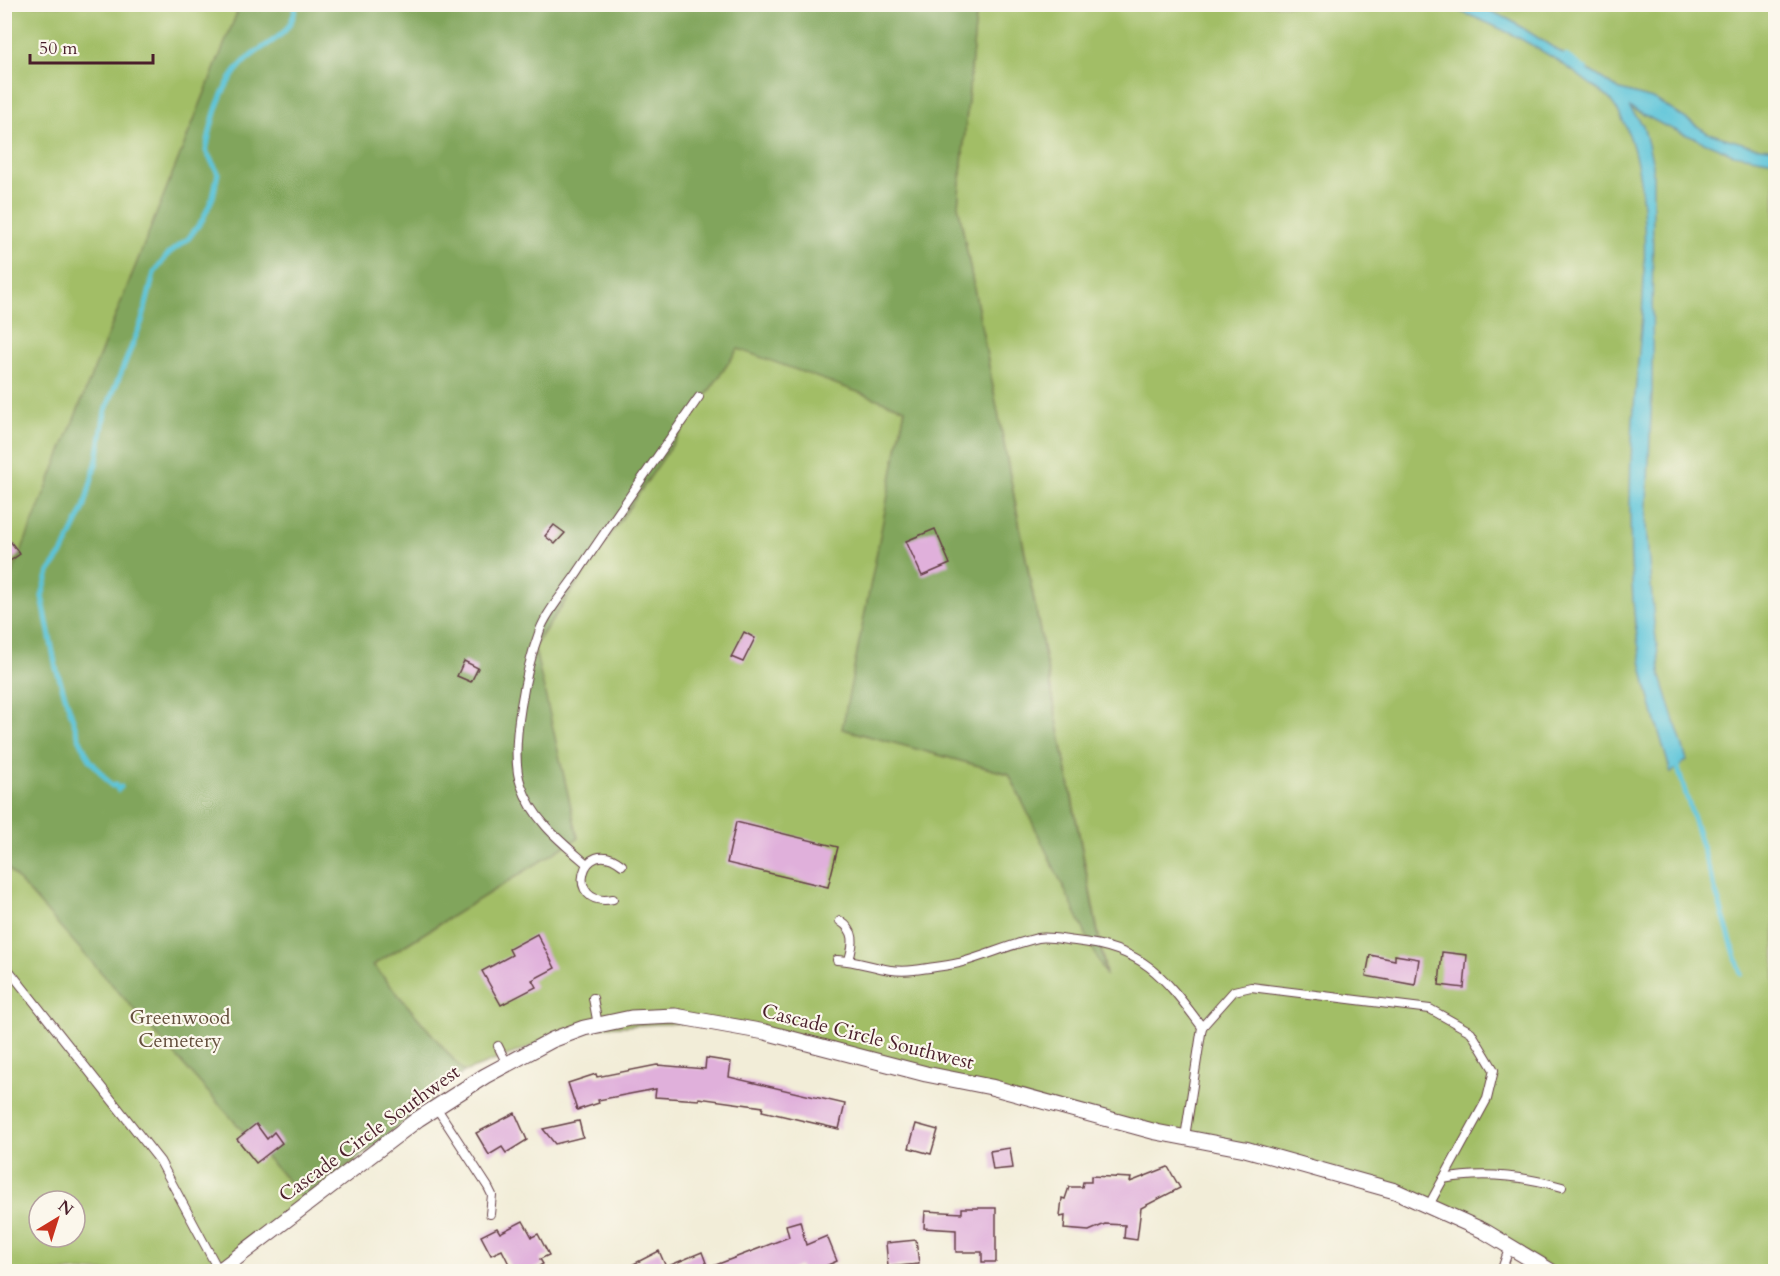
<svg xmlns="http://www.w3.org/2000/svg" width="1780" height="1276" font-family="Cardo,serif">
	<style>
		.green { fill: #a2be66; stroke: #766e48; stroke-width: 1.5; fill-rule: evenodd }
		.forest { fill: #81a55b; stroke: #666243; stroke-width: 1.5 }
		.water { fill: #5cc4d9; stroke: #537282; stroke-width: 1.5 }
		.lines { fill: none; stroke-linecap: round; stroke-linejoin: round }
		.stream { stroke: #5cc4d9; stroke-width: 5 }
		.building { fill: #e0b0db }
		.service-casing { stroke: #633e45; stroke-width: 10 }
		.minor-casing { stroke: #633e45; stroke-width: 17 }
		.service { stroke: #fff; stroke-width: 8 }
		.minor { stroke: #fff; stroke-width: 15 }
		.labels { text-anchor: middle; stroke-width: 4.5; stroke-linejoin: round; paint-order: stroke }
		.park-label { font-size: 20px; fill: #644f3d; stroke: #fbf7ec }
		.street-label { font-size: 20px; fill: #4a1f2b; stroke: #fbf7ec }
	</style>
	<rect width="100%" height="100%" fill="#fbf7ec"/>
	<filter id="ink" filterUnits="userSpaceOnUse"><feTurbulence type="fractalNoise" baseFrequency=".0167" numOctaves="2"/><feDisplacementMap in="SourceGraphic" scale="12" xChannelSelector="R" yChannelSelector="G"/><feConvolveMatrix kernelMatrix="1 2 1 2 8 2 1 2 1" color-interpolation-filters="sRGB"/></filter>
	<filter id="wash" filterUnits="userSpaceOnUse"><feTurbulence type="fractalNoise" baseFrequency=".008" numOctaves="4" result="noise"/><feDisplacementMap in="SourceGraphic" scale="24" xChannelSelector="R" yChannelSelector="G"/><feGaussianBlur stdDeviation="1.35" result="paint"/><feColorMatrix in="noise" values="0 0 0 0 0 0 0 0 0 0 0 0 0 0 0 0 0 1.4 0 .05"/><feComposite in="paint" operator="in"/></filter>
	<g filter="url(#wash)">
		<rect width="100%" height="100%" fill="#f2edd8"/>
		<!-- green -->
		<g class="green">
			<path d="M 5,5 L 346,5 L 356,1166 L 218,1271 L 5,1272 ZM 39,1201 L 75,1201 L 75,1237 L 39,1237 Z"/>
			<polygon points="977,5 1775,5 1775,1271 1557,1271 1449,1211 1332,1174 702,1022 580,1028 464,1072 373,965 578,838 534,647 738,348 905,409 843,729 1009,774 1106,973 958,205"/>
		</g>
		<!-- forest -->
		<polygon class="forest" points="240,5 977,5 958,205 1106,976 1009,774 842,729 905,409 738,349 534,646 578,838 373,965 464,1072 376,1145 302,1197 5,865 4,594"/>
		<!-- water -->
		<path class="water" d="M 1443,5 L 1477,5 L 1510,20 L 1620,90 L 1656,100 L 1708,133 L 1752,146 L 1775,149 L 1775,161 L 1733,154 L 1665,126 L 1629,107 L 1643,125 L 1653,164 L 1652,392 L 1646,526 L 1654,623 L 1661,677 L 1687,760 L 1671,773 C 1654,716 1637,661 1633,601 C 1629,542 1629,479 1633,420 C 1639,336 1665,170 1611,101 C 1606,94 1596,89 1590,84 C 1547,49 1495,24 1443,5 Z"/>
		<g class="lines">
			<!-- stream -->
			<g class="stream">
				<polyline points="1566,56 1585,69"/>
				<polyline points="1676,762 1741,974"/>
				<path d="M 121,787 L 118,790 L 115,784 L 112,786 L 90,760 L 79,738 L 56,668 L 42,596 L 49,572 L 63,552 L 84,508 L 97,460 L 105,412 L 142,321 L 154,273 L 169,253 L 188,239 L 203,219 L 213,197 L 218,173 L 206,151 C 212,119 219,88 243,63 C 264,41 292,40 296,4"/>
			</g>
		</g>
		<g id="blocks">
			<!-- building -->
			<g class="building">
				<polygon points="554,525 565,533 555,544 545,536"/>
				<polygon points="935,529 950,564 922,576 906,541"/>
				<polygon points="4,533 20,554 4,565"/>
				<polygon points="744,632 755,638 743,662 731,657"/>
				<polygon points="464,661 478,668 471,682 457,676"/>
				<polygon points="736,822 838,847 828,887 727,863"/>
				<polygon points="537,934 555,968 532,980 536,987 501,1005 482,971 512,955 509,949"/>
				<polygon points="1442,952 1467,955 1464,988 1439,985"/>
				<polygon points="1370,955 1395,960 1395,955 1419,959 1415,985 1366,976"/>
				<polygon points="706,1058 731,1062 729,1077 845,1104 839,1129 762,1111 763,1107 699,1098 699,1100 655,1097 656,1089 598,1100 599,1103 577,1110 568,1083 596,1074 597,1077 657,1065 705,1069"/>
				<polygon points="515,1113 527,1140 506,1153 502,1147 489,1155 476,1133"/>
				<polygon points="579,1121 583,1137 555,1144 543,1129"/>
				<polygon points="256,1124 267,1139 274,1132 282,1143 256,1163 237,1139"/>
				<polygon points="916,1124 938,1130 931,1154 909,1148"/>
				<polygon points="1010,1148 1013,1168 993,1170 990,1151"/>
				<polygon points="1168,1167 1180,1188 1141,1208 1137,1240 1124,1238 1125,1225 1105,1224 1089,1231 1064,1229 1065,1216 1060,1217 1062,1198 1065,1199 1069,1187 1082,1187 1083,1182 1091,1182 1091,1176 1131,1178 1130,1182"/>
				<polygon points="962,1208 996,1208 996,1262 982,1262 982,1252 956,1252 956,1230 924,1228 925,1211 962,1213"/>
				<polygon points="523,1221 532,1237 538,1234 549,1255 540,1259 543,1264 529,1272 513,1272 502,1250 491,1255 481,1236 497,1228 500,1233"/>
				<polygon points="800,1221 806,1245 827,1236 837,1261 812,1272 803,1272 800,1266 786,1272 618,1272 659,1251 666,1267 702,1252 708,1268 789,1237 786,1225"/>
				<polygon points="916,1240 919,1264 888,1267 886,1243"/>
			</g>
		</g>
	</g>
	<g filter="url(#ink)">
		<use href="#blocks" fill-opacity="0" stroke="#633e45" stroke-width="1.5"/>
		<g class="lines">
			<!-- service casing -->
			<g class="service-casing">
				<g id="service">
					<path d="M 587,864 C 560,841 533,820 521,785 C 508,750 527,665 540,630 C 548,609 568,588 580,569 C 619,511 659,454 699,397"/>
					<path d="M 613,899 C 563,909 581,832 622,865"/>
					<path d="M 840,921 C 856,931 854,943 849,960"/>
					<path d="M 837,960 C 865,961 884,974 914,970 C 929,968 945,966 959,963 C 986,956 1011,944 1038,938 C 1049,936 1064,940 1075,941 C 1143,948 1163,975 1202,1027 L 1185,1137"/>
					<polyline points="4,964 160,1161 219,1271"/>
					<polyline points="593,998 598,1025"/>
					<polyline points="1202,1027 1234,991 1251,987 1430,1009 1471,1032 1494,1070 1487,1099 1429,1205"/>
					<polyline points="498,1046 507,1064"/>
					<polyline points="436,1107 488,1187 492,1195 490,1214"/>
					<path d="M 1443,1179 C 1483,1171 1523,1176 1562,1187"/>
					<polyline points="1501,1272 1510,1246"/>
				</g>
			</g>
			<!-- minor casing -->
			<g class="minor-casing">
				<polyline id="minor" points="218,1272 418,1119 485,1076 552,1040 584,1028 631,1018 675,1016 765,1032 926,1074 991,1087 1156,1132 1245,1149 1395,1191 1484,1231 1552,1272"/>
			</g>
			<!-- service -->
			<use href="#service" class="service"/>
			<!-- minor -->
			<use href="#minor" class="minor"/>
		</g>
	</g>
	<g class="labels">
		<!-- park labels -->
		<g class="park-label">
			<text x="180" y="1024">Greenwood<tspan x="180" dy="23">Cemetery</tspan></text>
		</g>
		<!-- street labels -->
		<g class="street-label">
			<text transform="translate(868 1036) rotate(14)" y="7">Cascade Circle Southwest</text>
			<text transform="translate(369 1133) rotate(-36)" y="7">Cascade Circle Southwest</text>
		</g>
	</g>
	<!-- margin -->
	<rect width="1780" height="1276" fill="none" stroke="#fbf7ec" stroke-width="24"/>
	<!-- north arrow -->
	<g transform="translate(57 1219) rotate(38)"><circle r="28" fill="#fbf7ec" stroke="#b4a19f" stroke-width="1.5"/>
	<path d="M0-4.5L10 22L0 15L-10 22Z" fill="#c8321e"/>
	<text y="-9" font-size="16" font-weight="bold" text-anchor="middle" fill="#4a1f2b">N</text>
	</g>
	<!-- scale -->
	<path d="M30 54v9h123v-9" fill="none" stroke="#4a1f2b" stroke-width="3"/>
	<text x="39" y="54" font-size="18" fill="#4a1f2b" stroke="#fbf7ec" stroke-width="4.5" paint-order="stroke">50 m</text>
</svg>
